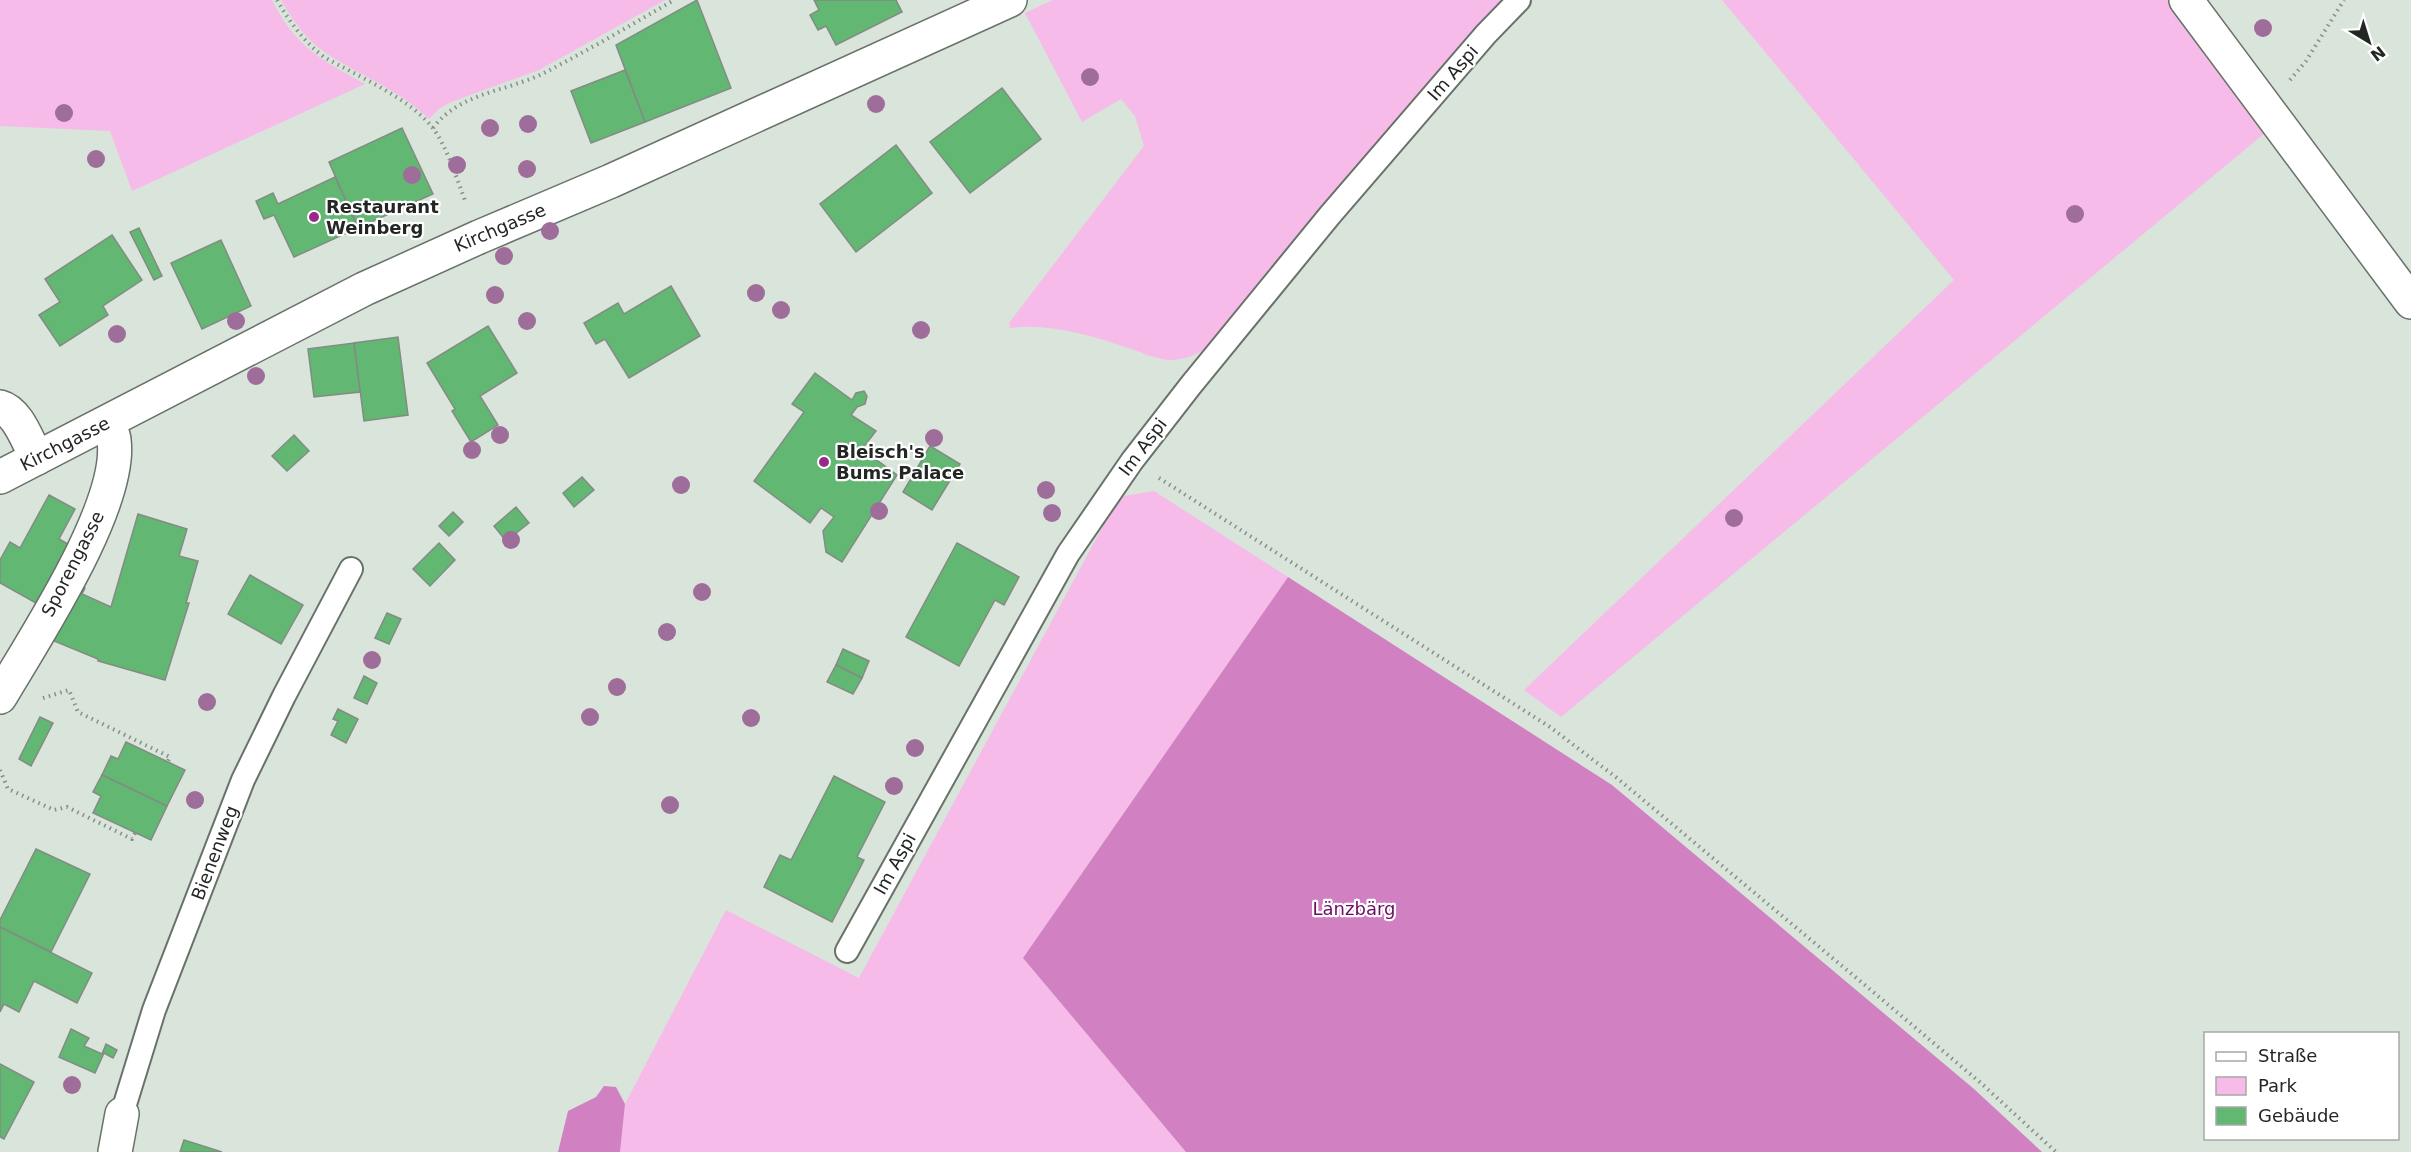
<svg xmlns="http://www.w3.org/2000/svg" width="2411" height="1152" font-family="'DejaVu Sans',sans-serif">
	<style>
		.green { fill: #f6bbe9 }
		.forest { fill: #d180c1 }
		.building { fill: #62b773; stroke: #838c84; stroke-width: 1.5 }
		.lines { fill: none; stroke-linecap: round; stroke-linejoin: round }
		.service-casing { stroke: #69726a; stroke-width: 26 }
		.minor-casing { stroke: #69726a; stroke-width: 36 }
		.path { stroke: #878f88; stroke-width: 4; stroke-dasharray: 1.5 4.5; stroke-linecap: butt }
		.service { stroke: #fff; stroke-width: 22 }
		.minor { stroke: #fff; stroke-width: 33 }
		.tree { fill: #9f6d99 }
		.poi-dot { fill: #992a89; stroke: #fff; stroke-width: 2 }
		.labels { text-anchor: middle; stroke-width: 4.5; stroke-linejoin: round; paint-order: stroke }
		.street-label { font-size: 18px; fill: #232724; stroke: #fff }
		.poi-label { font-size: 18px; font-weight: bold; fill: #232724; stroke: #fff; text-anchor: start }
		.park-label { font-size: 18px; fill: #6f0b63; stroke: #fff }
	</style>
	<rect width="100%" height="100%" fill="#d9e4db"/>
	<!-- green -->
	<g class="green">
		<path d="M 0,0 L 272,0 C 295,47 322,60 365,84 L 132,191 L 110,131 L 0,126 Z"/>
		<path d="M 281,0 L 665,0 L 539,70 L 451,102 L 440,108 L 429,119 C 400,90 360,76 326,53 C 306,40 293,20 281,0 Z"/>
		<path d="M 1053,0 L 1505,0 L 1209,347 C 1196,355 1184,360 1169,360 C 1154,359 1139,351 1125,347 C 1090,335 1047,323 1010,328 L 1009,323 L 1144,146 L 1135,116 L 1121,99 L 1082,122 L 1025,13 Z"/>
		<polygon points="1722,0 2167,0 2265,133 1561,717 1524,690 1954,280"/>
		<polygon points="1154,491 1288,577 1023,958 1186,1152 620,1152 625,1104 726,910 859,978 1110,513 1124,496"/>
	</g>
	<!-- forest -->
	<g class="forest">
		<polygon points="1288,577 1612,785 1974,1089 2042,1152 1186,1152 1023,958"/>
		<polygon points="604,1086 616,1087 625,1104 620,1152 558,1152 568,1111 596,1097"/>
	</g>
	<!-- building -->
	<g class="building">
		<polygon points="697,0 731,88 645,122 616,45"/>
		<polygon points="814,0 896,0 902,12 836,45 826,26 818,30 810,15 819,10"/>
		<polygon points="625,70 645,122 591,143 571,91"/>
		<polygon points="1002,88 1041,139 970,193 930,142"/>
		<polygon points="402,128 433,194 358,228 329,162"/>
		<polygon points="896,145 932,193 856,252 820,204"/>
		<polygon points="335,177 358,228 294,257 274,215 264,219 256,201 273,193 278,204"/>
		<polygon points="139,228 162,276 154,280 130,232"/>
		<polygon points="112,235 142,280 103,306 108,315 60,346 39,315 60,302 45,279"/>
		<polygon points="221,240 251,306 202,329 171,263"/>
		<polygon points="671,286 700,336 629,378 605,339 596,344 584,323 618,303 624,314"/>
		<polygon points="488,326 517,373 480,396 498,425 471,442 452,411 455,409 427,363"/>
		<polygon points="398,337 408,415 364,421 354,343"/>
		<polygon points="354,343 360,392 314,397 308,349"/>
		<polygon points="815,373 852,400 856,393 864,391 867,396 865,404 857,407 851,415 876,431 862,449 897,475 842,562 826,552 823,531 834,517 821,508 810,523 754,481 804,412 792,404"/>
		<polygon points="294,435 309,451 287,471 272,456"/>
		<polygon points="930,446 960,464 932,510 903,492"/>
		<polygon points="582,477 594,490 574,507 563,493"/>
		<polygon points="49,495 75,509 59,539 75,548 43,607 0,583 0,560 10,542 20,548"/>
		<polygon points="516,507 529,523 506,541 494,526"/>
		<polygon points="453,512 463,522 449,536 439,526"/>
		<polygon points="138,514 187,529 179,556 198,561 186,603 189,603 165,680 98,661 98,659 52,640 77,584 85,588 82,594 111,607"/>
		<polygon points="439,543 455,560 430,586 413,569"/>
		<polygon points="957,543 1019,577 1004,605 995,600 959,666 906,637"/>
		<polygon points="250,575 303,605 281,644 228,614"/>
		<polygon points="387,613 401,619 389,644 375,638"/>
		<polygon points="843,649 869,661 862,678 836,665"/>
		<polygon points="836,665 862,678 853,694 827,682"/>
		<polygon points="364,676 377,683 367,704 354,698"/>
		<polygon points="338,709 358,719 346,743 331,735 338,721 333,719"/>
		<polygon points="40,717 53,723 31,766 19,759"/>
		<polygon points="126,742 185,770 167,806 102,775 111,756 118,759"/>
		<polygon points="102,775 167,806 151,840 93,813 101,796 93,792"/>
		<polygon points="834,776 885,802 857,857 864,860 832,922 764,887 780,855 791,860"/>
		<polygon points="36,849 90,874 51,952 0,927 0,920"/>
		<polygon points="0,927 92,973 77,1003 34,981 19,1012 4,1004 0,1012"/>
		<polygon points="71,1029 89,1038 84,1046 102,1054 106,1044 117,1050 113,1058 104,1053 95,1073 59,1057"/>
		<polygon points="0,1064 34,1082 4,1139 0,1137"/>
		<polygon points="184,1140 222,1152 180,1152"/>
	</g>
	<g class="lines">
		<!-- service casing -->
		<g class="service-casing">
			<g id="service">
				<polyline points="847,951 1068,554 1132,461 1191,385 1330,215 1486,34 1519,0"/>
				<polyline points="122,1114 154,1010 243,780 284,696 351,569"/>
			</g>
		</g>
		<!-- minor casing -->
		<g class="minor-casing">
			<g id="minor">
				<polyline points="2186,0 2411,302"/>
				<path d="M 0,407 C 19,412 28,443 37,458"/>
				<polyline points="0,477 364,289 479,237 611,181 1010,0"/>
				<path d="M 0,697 C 34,639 123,505 114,440 C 114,434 109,428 107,423"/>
				<polyline points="115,1152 122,1114"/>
			</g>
		</g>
		<!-- path -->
		<g class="path">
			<path d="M 277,0 C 290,22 303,41 324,57 C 357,76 408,97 432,127 C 447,146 457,180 466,203"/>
			<polyline points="2290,80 2306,61 2344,0"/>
			<path d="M 433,128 C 459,93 504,92 542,74 C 587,51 631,25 674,0"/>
			<polyline points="1159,478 1550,727 1617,778 1872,991 1982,1084 2056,1152"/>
			<polyline points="43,698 69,690 78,712 170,757 168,761"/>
			<polyline points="0,770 8,789 54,810 67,807 132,839 135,833"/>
		</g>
		<!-- service -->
		<use href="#service" class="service"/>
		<!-- minor -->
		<use href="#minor" class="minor"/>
	</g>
	<!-- trees -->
	<g class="tree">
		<circle cx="2263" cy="28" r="9"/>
		<circle cx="1090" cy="77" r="9"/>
		<circle cx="876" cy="104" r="9"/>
		<circle cx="64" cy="113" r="9"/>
		<circle cx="528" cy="124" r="9"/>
		<circle cx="490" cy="128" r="9"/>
		<circle cx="96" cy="159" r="9"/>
		<circle cx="457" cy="165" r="9"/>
		<circle cx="527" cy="169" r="9"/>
		<circle cx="412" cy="175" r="9"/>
		<circle cx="2075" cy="214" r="9"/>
		<circle cx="550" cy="231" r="9"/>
		<circle cx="504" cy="256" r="9"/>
		<circle cx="756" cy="293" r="9"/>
		<circle cx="495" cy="295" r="9"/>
		<circle cx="781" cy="310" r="9"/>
		<circle cx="236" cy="321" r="9"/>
		<circle cx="527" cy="321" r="9"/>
		<circle cx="921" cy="330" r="9"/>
		<circle cx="117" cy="334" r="9"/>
		<circle cx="256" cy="376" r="9"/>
		<circle cx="500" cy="435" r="9"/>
		<circle cx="934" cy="438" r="9"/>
		<circle cx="472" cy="450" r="9"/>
		<circle cx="681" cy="485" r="9"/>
		<circle cx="1046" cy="490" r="9"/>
		<circle cx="879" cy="511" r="9"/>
		<circle cx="1052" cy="513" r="9"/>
		<circle cx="1734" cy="518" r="9"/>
		<circle cx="511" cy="540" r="9"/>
		<circle cx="702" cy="592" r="9"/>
		<circle cx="667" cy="632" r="9"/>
		<circle cx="372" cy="660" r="9"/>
		<circle cx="617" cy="687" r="9"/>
		<circle cx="207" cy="702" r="9"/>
		<circle cx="590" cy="717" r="9"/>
		<circle cx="751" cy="718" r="9"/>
		<circle cx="915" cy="748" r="9"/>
		<circle cx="894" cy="786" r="9"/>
		<circle cx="195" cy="800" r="9"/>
		<circle cx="670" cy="805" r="9"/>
		<circle cx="72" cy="1085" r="9"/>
	</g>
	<!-- markers -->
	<g class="poi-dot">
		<circle cx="314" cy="217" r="6"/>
		<circle cx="824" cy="462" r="6"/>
	</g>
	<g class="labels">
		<!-- street labels -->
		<g class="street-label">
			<text transform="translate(1453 73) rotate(-49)" y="6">Im Aspi</text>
			<text transform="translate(500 228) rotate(-23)" y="6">Kirchgasse</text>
			<text transform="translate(65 444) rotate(-27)" y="6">Kirchgasse</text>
			<text transform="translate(1143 447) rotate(-53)" y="6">Im Aspi</text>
			<text transform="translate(73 564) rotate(-63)" y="6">Sporengasse</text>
			<text transform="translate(215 853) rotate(-69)" y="6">Bienenweg</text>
			<text transform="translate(895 864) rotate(-61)" y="6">Im Aspi</text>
		</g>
		<!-- poi labels -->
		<g class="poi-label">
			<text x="326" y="213">Restaurant<tspan x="326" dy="21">Weinberg</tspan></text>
			<text x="836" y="458">Bleisch's<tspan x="836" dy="21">Bums Palace</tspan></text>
		</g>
		<!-- park labels -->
		<g class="park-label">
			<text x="1354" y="915">Länzbärg</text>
		</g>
	</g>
	<!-- legend -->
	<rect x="2204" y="1032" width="195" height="108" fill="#ffffff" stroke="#a7a9a7" stroke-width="1.5"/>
	<rect x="2216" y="1052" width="30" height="9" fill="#ffffff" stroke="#a7a9a7" stroke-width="1.5"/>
	<text x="2258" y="1062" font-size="18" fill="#232724">Straße</text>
	<rect x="2216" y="1077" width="30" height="18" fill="#f6bbe9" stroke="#a7a9a7" stroke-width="1.5"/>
	<text x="2258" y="1092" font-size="18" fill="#232724">Park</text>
	<rect x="2216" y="1107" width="30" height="18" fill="#62b773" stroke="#a7a9a7" stroke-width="1.5"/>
	<text x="2258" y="1122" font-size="18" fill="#232724">Gebäude</text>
	<!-- north arrow -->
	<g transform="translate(2369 42) rotate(142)" stroke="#ffffff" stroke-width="4.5" paint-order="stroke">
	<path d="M0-4.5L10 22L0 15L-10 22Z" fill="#232724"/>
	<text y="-9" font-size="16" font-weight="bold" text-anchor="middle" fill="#232724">N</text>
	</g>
</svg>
